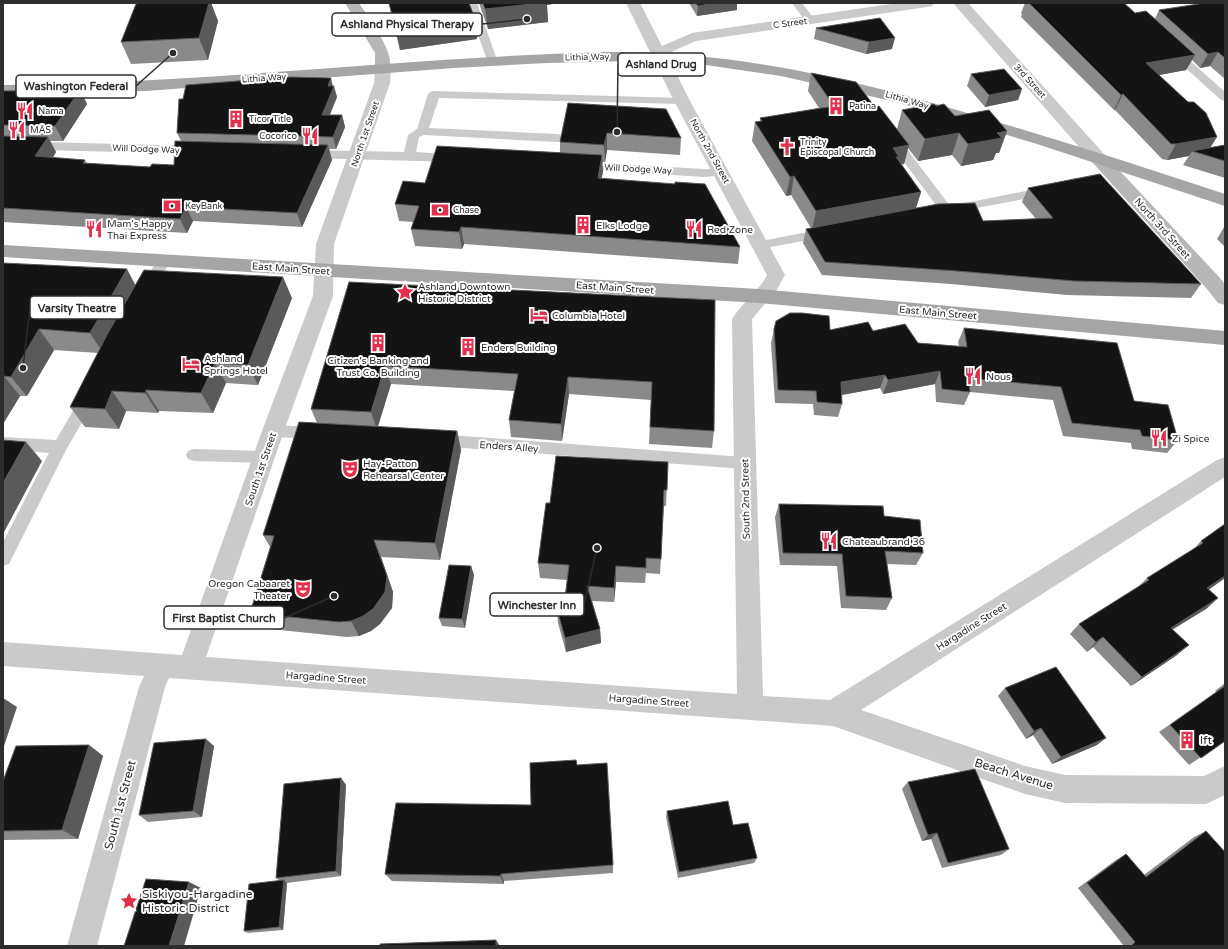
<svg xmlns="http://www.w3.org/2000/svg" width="1228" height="949" font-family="'Varela Round',sans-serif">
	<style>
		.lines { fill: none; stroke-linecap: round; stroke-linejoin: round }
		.lane { fill: #cacaca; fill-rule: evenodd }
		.street { fill: #cacaca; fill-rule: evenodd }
		.secondary { fill: #b7b7b7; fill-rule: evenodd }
		.primary { fill: #a5a5a5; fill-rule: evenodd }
		.wall { fill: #8a8a8a }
		.shaded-wall { fill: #5a5a5a }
		.building { fill: #141414; stroke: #5a5a5a }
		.labels { text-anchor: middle; stroke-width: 4; stroke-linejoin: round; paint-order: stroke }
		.far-street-label { font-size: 9px; fill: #2d2d2d; stroke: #fff }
		.far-poi-label { font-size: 9px; fill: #2d2d2d; stroke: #fff; text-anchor: start }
		.poi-label { font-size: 10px; fill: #2d2d2d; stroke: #fff; text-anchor: start }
		.street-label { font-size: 10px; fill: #2d2d2d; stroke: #fff }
		.near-poi-label { font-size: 12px; fill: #2d2d2d; stroke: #fff; text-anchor: start }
		.near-street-label { font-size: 12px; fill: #2d2d2d; stroke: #fff }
		.leader { fill: none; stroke: #2d2d2d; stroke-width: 1.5 }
		.callout-dot { fill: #2d2d2d; stroke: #fff; stroke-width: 1.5 }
		.callout { fill: #fff; stroke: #2d2d2d; stroke-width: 1.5 }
		.callout-label { font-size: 11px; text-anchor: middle; font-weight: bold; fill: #2d2d2d }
	</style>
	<rect width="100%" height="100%" fill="#fff"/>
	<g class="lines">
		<!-- lane -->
		<g class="lane">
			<polygon points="467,3 477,3 497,60 496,62 488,62 487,60"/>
			<polygon points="792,3 802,3 815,20 814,22 806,22"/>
			<polygon points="1173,48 1177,49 1225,92 1225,101 1221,100 1169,53 1168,51 1169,49"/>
			<polygon points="434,91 682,98 686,99 688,101 686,103 682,104 439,98 429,128 557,134 561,135 563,138 561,141 557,142 424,135 419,137 416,152 459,155 461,158 459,161 455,162 308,158 304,157 302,154 304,151 308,150 404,152 408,135 417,129 428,94 430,92"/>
			<polygon points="893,135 897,136 950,206 1046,187 1050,188 1052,191 1050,194 1046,195 955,212 941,212 887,139 889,136"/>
			<polygon points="3,141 197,146 201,147 203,150 201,153 197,154 3,149"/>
			<polygon points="582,162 704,169 725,169 727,172 725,175 704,177 578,169 576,166 578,163"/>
			<polygon points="824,229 829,230 831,233 829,236 761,249 756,248 754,245 756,242 761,241"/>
			<polygon points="164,255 169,257 171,260 154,290 152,293 147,295 142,293 140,290 157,260 159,257"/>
			<polygon points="88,392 93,394 96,398 66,450 9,564 3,566 3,542 49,453 3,449 3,437 56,440 83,394"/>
			<polygon points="273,425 317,427 322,429 325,433 322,437 317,439 273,437 268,435 265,431 268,427"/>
			<polygon points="438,434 744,457 750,458 752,463 750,468 744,469 438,446 432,444 430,440 432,436"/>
			<polygon points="194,449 264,451 270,452 272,457 270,462 264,463 194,461 188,459 186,455 188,451"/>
		</g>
		<!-- street -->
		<g class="street">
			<path d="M 626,3 L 640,3 L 662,46 L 692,33 L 898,3 L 934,3 L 932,6 L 927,7 L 696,41 L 673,51 L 668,57 L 690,101 L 785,275 L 776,291 L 752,319 L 763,696 L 830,700 L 1217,460 L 1225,457 L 1225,477 L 861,710 L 1025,766 L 1065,775 L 1204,776 L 1225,766 L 1225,795 L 1206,804 L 1065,803 L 1025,794 L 833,726 L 169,678 L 165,687 L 97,946 L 67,946 L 139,687 L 144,676 L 3,666 L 3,642 L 182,655 L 262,431 L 313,296 L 316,244 L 374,83 L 375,69 L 378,66 L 383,64 L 388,66 L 391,69 L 390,83 L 334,244 L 333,296 L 284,431 L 206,657 L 737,694 L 732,319 C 742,303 759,291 767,275 L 674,101 Z"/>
			<polygon points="953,3 968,3 1105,155 1107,159 1105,163 1099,164 1093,163"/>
		</g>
		<!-- secondary -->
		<g class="secondary">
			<path d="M 345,3 L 359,3 C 368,17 399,57 388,72 L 383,74 L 378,72 L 375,69 L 375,53 Z"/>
			<polygon points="1099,154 1105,155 1221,279 1225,285 1225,305 1218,303 1207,289 1093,163 1091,159 1093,155"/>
		</g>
		<!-- primary -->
		<g class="primary">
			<path d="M 603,52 C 741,50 873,84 1004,124 C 1078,146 1152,170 1225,194 L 1225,206 L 1037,144 L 896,102 L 781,76 L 699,64 L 636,61 L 547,63 L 454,68 L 146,91 L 3,95 L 3,85 C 204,83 403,58 603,52 Z"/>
			<polygon points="3,245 759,289 1225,331 1225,345 759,303 3,257"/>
		</g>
	</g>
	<!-- wall -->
	<g class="wall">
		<polygon points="141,3 211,3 218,21 208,60 131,64 121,42"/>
		<polygon points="389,3 475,19 477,39 400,50 393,22"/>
		<polygon points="479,3 557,3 547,5 548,22 488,29"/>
		<polygon points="689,3 737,3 737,10 697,16"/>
		<polygon points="1025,3 1124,3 1135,13 1155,19 1159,10 1225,3 1225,79 1210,66 1200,68 1192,60 1186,70 1159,75 1211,147 1225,145 1225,178 1183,165 1189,156 1167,160 1162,159 1115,110 1114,110 1021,17 1022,14 1021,13"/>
		<polygon points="880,18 892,49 866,54 814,39 816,28"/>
		<polygon points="811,73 875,107 897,129 902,110 936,106 955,116 1007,131 999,153 996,153 993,160 961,166 952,155 918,161 908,148 904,164 901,164 921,192 916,208 983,221 1036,219 1022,202 1028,188 1201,284 1191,298 1067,295 951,284 822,275 803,243 806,229 811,228 791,195 786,196 752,141 755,122 760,121 760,118 819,108 808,91"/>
		<polygon points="971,74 1022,89 1018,100 985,107 967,86"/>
		<polygon points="333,86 337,97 330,115 342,115 345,127 336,149 329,149 332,160 302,227 193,221 187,233 3,222 3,91 80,90 87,104 63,141 50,141 56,152 53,158 85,160 87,164 150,167 174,165 181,141 177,133"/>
		<polygon points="568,103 681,138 680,155 607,150 605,162 602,162 603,172 601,178 740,247 738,264 464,244 462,249 415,246 411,229 414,222 399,221 395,204 425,183 560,153 560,142"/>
		<polygon points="1224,227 1225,227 1225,247 1217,239"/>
		<polygon points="3,263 135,285 292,298 258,385 226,383 213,413 159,411 158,413 126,411 119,429 85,427 70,407 98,353 54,350 27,396 20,396 3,424"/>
		<polygon points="349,282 715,300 714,431 712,448 649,444 651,400 569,394 562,441 511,437 509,420 514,391 391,384 377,427 457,431 461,450 440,560 381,557 393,592 392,608 380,624 371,631 359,636 347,637 261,628 250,613 270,547 263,535 317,423 311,409"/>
		<polygon points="964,328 1134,401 1178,440 1167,453 1132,449 1131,443 1063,436 1053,400 970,392 964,405 936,402 935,384 883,394 880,388 841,395 842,404 838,417 814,415 813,404 775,403 771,343 774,329 873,331 918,343 959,346 958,342"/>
		<polygon points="668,462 666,506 664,506 660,574 646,573 645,583 616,582 614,602 592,601 600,629 601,643 566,652 558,623 557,609 564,607 567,580 540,578 538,563 550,503"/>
		<polygon points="779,504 884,516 923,553 916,565 887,564 892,598 886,610 841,608 837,566 780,565 775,517"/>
		<polygon points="1225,524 1225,578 1209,589 1218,598 1206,609 1172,629 1177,655 1131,686 1093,647 1087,652 1070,634 1079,624 1138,587 1147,578 1193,550 1201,541"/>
		<polygon points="471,566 474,575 465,628 442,626 439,618"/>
		<polygon points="1225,683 1225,741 1189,765 1159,732 1216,692 1215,691"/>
		<polygon points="1005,688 1097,745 1052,764 1033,735 1026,739 998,696"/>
		<polygon points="89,745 103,756 78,839 3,840 3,781"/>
		<polygon points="214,746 202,817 148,822 139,815"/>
		<polygon points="577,765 613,865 613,873 504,881 504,884 392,881 385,874 531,805"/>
		<polygon points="341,778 346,785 341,876 287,883 283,930 248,933 244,931 280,881 276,878"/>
		<polygon points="908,782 1009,849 1001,855 942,868 931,839 922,841 902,789"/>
		<polygon points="667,811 733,825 757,858 754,863 678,878 666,817"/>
		<polygon points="1206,831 1225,946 1124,946 1078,888 1116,860 1126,854 1144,875 1194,837"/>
	</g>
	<!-- shaded-wall -->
	<g class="shaded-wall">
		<polygon points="209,3 211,3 218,21 208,60 199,38"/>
		<polygon points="541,3 557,3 547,5 548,22 488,29 485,9"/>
		<polygon points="715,3 737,3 737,10 697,16 698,6"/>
		<polygon points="475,19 477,39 400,50 396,30"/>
		<polygon points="895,38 892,49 866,54 869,42"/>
		<polygon points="1218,52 1210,66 1200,68 1208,54"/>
		<polygon points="1195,55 1186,70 1138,79 1146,63"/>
		<polygon points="331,78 333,87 334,86 337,97 325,126 322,115 328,86"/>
		<polygon points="1022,89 1018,100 985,107 989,95"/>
		<polygon points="80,90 87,104 63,141 55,126"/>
		<polygon points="1123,94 1115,110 1114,110 1121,95"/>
		<polygon points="342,115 345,127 336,149 333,137"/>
		<polygon points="1007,131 999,153 996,153 993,160 961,166 968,144 997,133"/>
		<polygon points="607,133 607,150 605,162 604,145"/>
		<polygon points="959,133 952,155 918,161 925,139"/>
		<polygon points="48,137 56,152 44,171 35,156"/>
		<polygon points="1217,137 1207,153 1192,151 1189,156 1167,160 1176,144"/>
		<polygon points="328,145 332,160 302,227 297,213"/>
		<polygon points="909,145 904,164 896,165 893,148"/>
		<polygon points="602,155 603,172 598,195 598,178"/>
		<polygon points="794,176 791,195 786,196 790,177"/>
		<polygon points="921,192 915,211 812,230 816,211"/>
		<polygon points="186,207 193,221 187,233 180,219"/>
		<polygon points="461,227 464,244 462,249 459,232"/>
		<polygon points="127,269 138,290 103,353 90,333"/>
		<polygon points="283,277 292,298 258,385 248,365"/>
		<polygon points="39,329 54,350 27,396 11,377"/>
		<polygon points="215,363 226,383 213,413 201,393"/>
		<polygon points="385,366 391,384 377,430 371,412"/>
		<polygon points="940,371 935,384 883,394 888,380"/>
		<polygon points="885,375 880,388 836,396 841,382"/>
		<polygon points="4,376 20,396 3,424 3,377"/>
		<polygon points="568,377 569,394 562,441 561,424"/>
		<polygon points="146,390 159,411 158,413 145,393"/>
		<polygon points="112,391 126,411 119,429 105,409"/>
		<polygon points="457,431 461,450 440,560 435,543"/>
		<polygon points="26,442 42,461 3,534 3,483"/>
		<polygon points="374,540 381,557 393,592 392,608 380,624 371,631 359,636 351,621"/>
		<polygon points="471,566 474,575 465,628 462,619"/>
		<polygon points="616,566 616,582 614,602 614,588"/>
		<polygon points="1225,576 1225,578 1196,599 1207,588"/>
		<polygon points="1218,598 1206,609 1159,638 1171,628"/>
		<polygon points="600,629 601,643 566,652 565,638"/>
		<polygon points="1103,637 1093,647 1087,652 1096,642"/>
		<polygon points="1189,645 1177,655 1131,686 1142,677"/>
		<polygon points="3,698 17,707 3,749"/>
		<polygon points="1041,728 1033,735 1026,739 1034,731"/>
		<polygon points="1106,738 1097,745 1052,764 1061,757"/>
		<polygon points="206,739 214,746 202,817 193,811"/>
		<polygon points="89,745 103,756 78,839 62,830"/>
		<polygon points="341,778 346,785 341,876 336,871"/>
		<polygon points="937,833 931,839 922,841 928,835"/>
		<polygon points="501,874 504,881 504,884 500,876"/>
		<polygon points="284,880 287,883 283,930 279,927"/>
		<polygon points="189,882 201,888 184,946 169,946"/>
		<polygon points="496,940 500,946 496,946"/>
	</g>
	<!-- building -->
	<g class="building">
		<polygon points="141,3 209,3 199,38 121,42 136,4"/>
		<polygon points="389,3 469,3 475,19 396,30"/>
		<polygon points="483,3 541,3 485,9"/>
		<polygon points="696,3 715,3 698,6"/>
		<polygon points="1029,3 1124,3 1135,13 1146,11 1195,55 1146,63 1188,102 1194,102 1206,113 1217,137 1176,144 1171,144 1123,94 1121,95"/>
		<polygon points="1205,3 1225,3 1225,58 1218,52 1208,54 1159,10"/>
		<polygon points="880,18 895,38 869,42 816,28"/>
		<polygon points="1004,69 1022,89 989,95 971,74"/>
		<polygon points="811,73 856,82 875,107 879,106 909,145 893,148 899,157 896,157 921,192 816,211 794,176 790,177 755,122 762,121 760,118 834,106"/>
		<polygon points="290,77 331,78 328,86 334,86 322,115 342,115 333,137 177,133 179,99 183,99 186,85"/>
		<polygon points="80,90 55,126 3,125 3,91"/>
		<polygon points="568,103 666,109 681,138 607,133 604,145 560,142"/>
		<polygon points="934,104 936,106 944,104 955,116 989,110 1007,131 997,133 1002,138 968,144 959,133 925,139 902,110"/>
		<polygon points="3,136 48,137 35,156 85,160 83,163 150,167 152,164 174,165 175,141 328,145 297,213 186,207 180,219 3,208"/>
		<polygon points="1225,145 1225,161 1192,151"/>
		<polygon points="437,146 602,155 598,178 675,184 675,182 705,184 740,247 461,227 459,232 411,229 419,206 395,204 403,181 425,183"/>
		<polygon points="1100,174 1201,284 1074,281 957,271 825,262 806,229 938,204 975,203 983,221 1053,218 1028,188"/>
		<polygon points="3,263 127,269 90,333 39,329 11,377 4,376 3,377"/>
		<polygon points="144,270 283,277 248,365 215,363 201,393 146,390 145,393 112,391 105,409 70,407 108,333"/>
		<polygon points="349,282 715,300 714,431 650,427 652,382 568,377 561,424 509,420 518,374 385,366 371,412 311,409"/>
		<polygon points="790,313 802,313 829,316 830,330 868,322 873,331 905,324 918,343 967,347 964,328 1117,343 1134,401 1168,405 1178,440 1142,436 1140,430 1072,423 1061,387 968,378 970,392 942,389 940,371 888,380 885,375 841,382 842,404 817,402 816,391 778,390 774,329 776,321"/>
		<polygon points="299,422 457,431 435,543 374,540 387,576 385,592 373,609 363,616 351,621 339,622 250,613 274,536 263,535"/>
		<polygon points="3,440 26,442 3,483"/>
		<polygon points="556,456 668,462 667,490 664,490 661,559 646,558 646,568 616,566 614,588 587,586 600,629 565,638 557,609 564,607 569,565 538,563 546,503 550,503"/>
		<polygon points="779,504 883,506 884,516 920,520 923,553 885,551 892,598 846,596 842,554 783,553"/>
		<polygon points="1225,524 1225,576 1207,588 1218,598 1171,628 1189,645 1142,677 1103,637 1096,642 1079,624 1149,580 1147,578 1203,543 1201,541"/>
		<polygon points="449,565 471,566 462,619 439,618"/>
		<polygon points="1056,667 1106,738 1061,757 1041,728 1034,731 1005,688"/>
		<polygon points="1225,686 1225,741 1201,758 1170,725"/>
		<polygon points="206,739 193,811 139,815 154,743"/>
		<polygon points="89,745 62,830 3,831 3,781 16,746"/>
		<polygon points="576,760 577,765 607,763 613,865 501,874 500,876 385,874 396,803 531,805 530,763"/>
		<polygon points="975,769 1009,849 948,863 937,833 928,835 908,782"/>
		<polygon points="341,778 336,871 276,878 284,784"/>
		<polygon points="728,801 733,825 748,823 757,858 679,872 667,811"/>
		<polygon points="1206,831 1225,852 1225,946 1131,946 1135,942 1087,883 1126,854 1146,877"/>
		<polygon points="146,879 189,882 169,946 124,946"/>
		<polygon points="284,880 279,927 244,931 249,884"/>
		<polygon points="496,940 496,946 380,946 380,944"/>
	</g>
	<!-- icons -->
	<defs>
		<g id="building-bare" transform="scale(1.38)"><path d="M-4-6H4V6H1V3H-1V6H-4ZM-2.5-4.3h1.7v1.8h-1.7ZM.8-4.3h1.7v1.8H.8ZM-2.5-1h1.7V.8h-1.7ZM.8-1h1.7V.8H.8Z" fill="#e32f4c" stroke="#fff" stroke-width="2.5" paint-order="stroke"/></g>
		<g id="restaurant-bare" transform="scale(1.38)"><path d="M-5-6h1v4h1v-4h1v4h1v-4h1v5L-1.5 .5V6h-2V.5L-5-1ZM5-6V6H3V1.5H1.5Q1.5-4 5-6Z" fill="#e32f4c" stroke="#fff" stroke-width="2.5" paint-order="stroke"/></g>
		<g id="church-bare" transform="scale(1.38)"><path d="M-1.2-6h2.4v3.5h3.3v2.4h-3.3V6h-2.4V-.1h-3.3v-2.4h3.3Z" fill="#e32f4c" stroke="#fff" stroke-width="2.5" paint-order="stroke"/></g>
		<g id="bank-bare" transform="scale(1.38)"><path d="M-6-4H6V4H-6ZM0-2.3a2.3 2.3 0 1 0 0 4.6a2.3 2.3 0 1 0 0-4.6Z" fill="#e32f4c" stroke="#fff" stroke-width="2.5" paint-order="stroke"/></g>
		<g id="sight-bare" transform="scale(1.38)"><path d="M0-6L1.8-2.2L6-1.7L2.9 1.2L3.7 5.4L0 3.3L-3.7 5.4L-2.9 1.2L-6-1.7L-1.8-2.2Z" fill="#e32f4c" stroke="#fff" stroke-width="2.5" paint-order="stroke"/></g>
		<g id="hotel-bare" transform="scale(1.38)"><path d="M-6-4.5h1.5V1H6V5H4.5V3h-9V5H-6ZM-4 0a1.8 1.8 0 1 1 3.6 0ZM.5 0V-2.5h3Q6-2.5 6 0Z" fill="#e32f4c" stroke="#fff" stroke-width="2.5" paint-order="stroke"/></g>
		<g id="theatre-bare" transform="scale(1.38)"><path d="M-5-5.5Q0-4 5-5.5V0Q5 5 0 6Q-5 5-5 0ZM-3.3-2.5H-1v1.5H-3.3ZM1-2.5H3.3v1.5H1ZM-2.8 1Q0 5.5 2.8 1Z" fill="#e32f4c" stroke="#fff" stroke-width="2.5" paint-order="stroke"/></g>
	</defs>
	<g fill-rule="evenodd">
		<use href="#building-bare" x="836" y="106"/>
		<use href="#restaurant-bare" x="25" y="111"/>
		<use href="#building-bare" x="236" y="119"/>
		<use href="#restaurant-bare" x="17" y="130"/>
		<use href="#restaurant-bare" x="310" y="136"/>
		<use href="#church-bare" x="787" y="147"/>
		<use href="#bank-bare" x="172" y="206"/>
		<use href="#bank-bare" x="440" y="210"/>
		<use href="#building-bare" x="583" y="225"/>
		<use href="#restaurant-bare" x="94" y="229"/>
		<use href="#restaurant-bare" x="694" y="229"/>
		<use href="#sight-bare" x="405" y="292"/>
		<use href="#hotel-bare" x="539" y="315"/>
		<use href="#building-bare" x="378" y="343"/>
		<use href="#building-bare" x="468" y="347"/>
		<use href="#hotel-bare" x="191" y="364"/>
		<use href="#restaurant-bare" x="973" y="376"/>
		<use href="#restaurant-bare" x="1159" y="438"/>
		<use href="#theatre-bare" x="350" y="469"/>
		<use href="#restaurant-bare" x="829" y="541"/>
		<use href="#theatre-bare" x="303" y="589"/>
		<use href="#building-bare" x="1187" y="740"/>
		<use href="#sight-bare" x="129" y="901"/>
	</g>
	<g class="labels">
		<!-- far-street labels -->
		<g class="far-street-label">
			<text transform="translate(790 23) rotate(-8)" y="3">C Street</text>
			<text transform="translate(587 57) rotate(-1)" y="3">Lithia Way</text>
			<text transform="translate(264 78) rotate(-4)" y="3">Lithia Way</text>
			<text transform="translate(1030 81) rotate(48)" y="3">3rd Street</text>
			<text transform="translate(907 100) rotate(16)" y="3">Lithia Way</text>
			<text transform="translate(365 134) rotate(-71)" y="3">North 1st Street</text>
			<text transform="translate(146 149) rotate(2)" y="3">Will Dodge Way</text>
			<text transform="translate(710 151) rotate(61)" y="3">North 2nd Street</text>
			<text transform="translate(638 169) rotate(3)" y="3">Will Dodge Way</text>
		</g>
		<!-- far-poi labels -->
		<g class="far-poi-label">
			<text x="849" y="109">Patina</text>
			<text x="38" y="114">Nama</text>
			<text x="249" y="122">Ticor Title</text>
			<text x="30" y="133">MÄS</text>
			<text x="297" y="139" text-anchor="end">Cocorico</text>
			<text x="800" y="145">Trinity<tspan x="800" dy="10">Episcopal Church</tspan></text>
			<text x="185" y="209">KeyBank</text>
			<text x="453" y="213">Chase</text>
		</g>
		<!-- poi labels -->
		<g class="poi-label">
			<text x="107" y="227">Mam's Happy<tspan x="107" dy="12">Thai Express</tspan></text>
			<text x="596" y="229">Elks Lodge</text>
			<text x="707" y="233">Red Zone</text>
			<text x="418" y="290">Ashland Downtown<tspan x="418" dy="12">Historic District</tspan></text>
			<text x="552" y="319">Columbia Hotel</text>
			<text x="481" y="351">Enders Building</text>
			<text x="204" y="362">Ashland<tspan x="204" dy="12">Springs Hotel</tspan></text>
			<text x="378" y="364" text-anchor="middle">Citizen's Banking and<tspan x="378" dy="12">Trust Co. Building</tspan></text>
			<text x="986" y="380">Nous</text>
			<text x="1172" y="442">Zi Spice</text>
			<text x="363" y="467">Hay-Patton<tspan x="363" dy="12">Rehearsal Center</tspan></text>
			<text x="842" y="545">Chateaubrand 36</text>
			<text x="290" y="587" text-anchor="end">Oregon Cabaaret<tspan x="290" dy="12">Theater</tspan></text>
		</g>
		<!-- street labels -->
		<g class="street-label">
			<text transform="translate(1163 228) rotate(48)" y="4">North 3rd Street</text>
			<text transform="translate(291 268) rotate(4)" y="4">East Main Street</text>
			<text transform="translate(615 287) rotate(4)" y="4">East Main Street</text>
			<text transform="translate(938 312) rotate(5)" y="4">East Main Street</text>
			<text transform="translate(509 446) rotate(4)" y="4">Enders Alley</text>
			<text transform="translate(260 469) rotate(-71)" y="4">South 1st Street</text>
			<text transform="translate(745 499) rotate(-91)" y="4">South 2nd Street</text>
			<text transform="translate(971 626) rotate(-32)" y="4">Hargadine Street</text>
			<text transform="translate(326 677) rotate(4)" y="4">Hargadine Street</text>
			<text transform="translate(649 700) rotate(4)" y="4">Hargadine Street</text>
		</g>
		<!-- near-poi labels -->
		<g class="near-poi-label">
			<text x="1200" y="744">lft</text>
			<text x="142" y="898">Siskiyou-Hargadine<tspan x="142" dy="14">Historic District</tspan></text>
		</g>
		<!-- near-street labels -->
		<g class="near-street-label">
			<text transform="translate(1014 774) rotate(17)" y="4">Beach Avenue</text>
			<text transform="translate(120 805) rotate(-75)" y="4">South 1st Street</text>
		</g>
	</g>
	<!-- callouts -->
	<path class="leader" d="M527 19L482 24M617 132L618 64M173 53L136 86M23 368L30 308M597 548L584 605M334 596L284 618"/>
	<g class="callout-dot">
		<circle cx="527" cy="19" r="4"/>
		<circle cx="617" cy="132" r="4"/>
		<circle cx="173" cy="53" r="4"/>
		<circle cx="23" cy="368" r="4"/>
		<circle cx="597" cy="548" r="4"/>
		<circle cx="334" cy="596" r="4"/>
	</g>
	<g class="callout">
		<rect x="332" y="13" width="150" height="23" rx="4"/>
		<rect x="618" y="53" width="87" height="23" rx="4"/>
		<rect x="16" y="75" width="120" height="23" rx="4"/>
		<rect x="30" y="296" width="94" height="23" rx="4"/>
		<rect x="490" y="593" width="94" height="23" rx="4"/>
		<rect x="164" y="606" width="120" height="23" rx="4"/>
	</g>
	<g class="callout-label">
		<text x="407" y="28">Ashland Physical Therapy</text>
		<text x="661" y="68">Ashland Drug</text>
		<text x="76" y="90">Washington Federal</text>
		<text x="77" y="312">Varsity Theatre</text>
		<text x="537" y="609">Winchester Inn</text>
		<text x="224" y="622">First Baptist Church</text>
	</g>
	<!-- border -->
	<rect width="1228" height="949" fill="none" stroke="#2d2d2d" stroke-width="8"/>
</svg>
